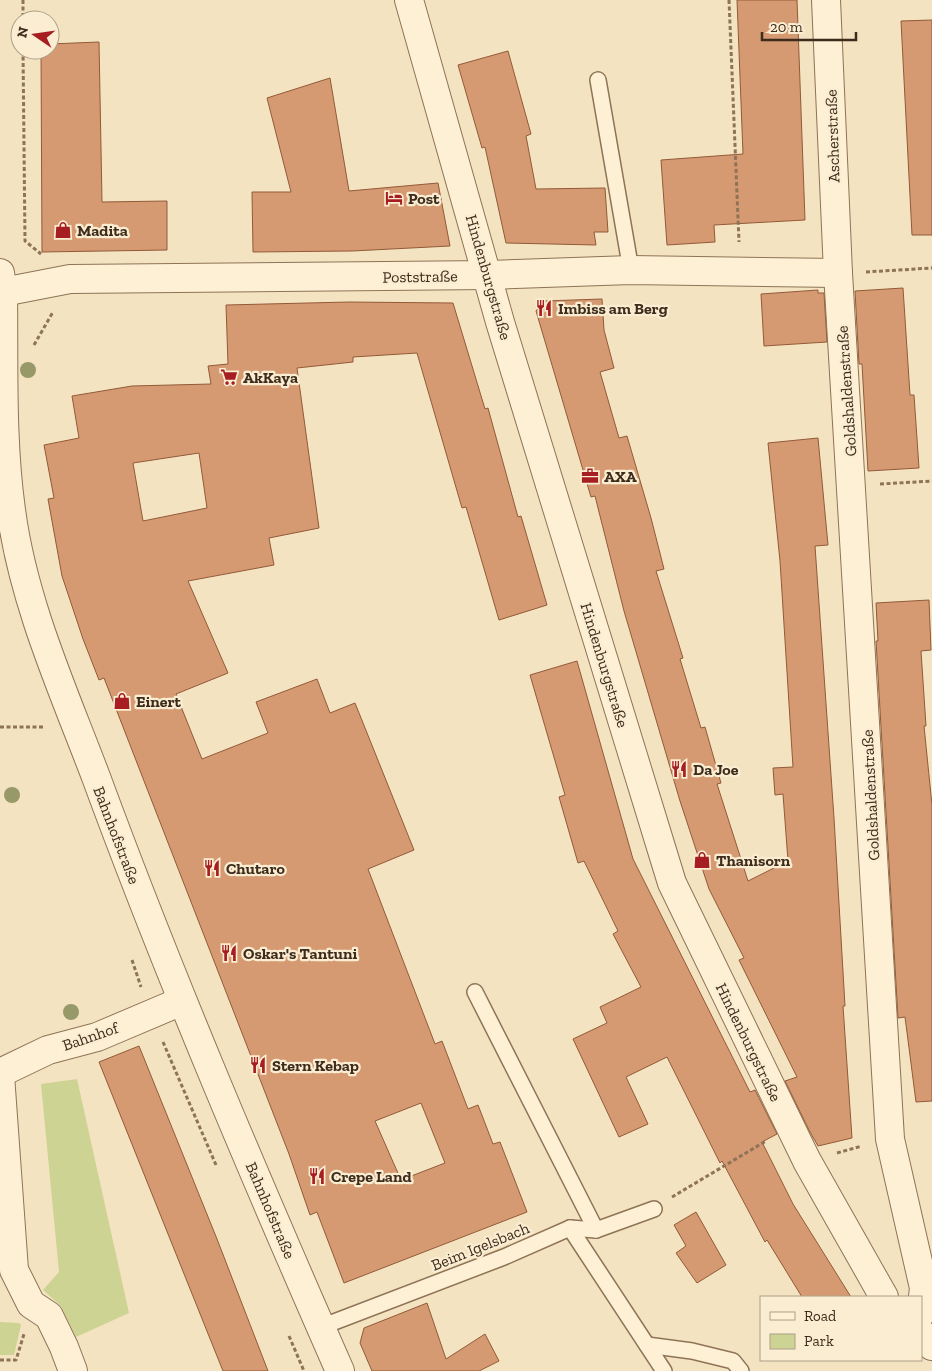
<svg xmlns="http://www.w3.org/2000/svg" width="932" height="1371" font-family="'Zilla Slab',serif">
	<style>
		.green { fill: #cdd393 }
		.building { fill: #d69a72; stroke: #925a38; fill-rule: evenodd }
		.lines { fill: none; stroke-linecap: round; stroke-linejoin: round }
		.lane-casing { stroke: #8f7356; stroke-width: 18 }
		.street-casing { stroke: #8f7356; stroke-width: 30 }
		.path { stroke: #8f7356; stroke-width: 3; stroke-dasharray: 4 2.5; stroke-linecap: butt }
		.lane { stroke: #fdf0d5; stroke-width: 15 }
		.street { stroke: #fdf0d5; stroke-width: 28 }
		.tree { fill: #989968 }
		.labels { text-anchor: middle; stroke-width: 4.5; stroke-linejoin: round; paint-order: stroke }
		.street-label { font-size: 16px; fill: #3d2b1c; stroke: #faedd1 }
		.poi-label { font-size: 16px; font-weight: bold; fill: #3d2b1c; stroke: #faedd1; text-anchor: start }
	</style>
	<rect width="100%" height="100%" fill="#f3e3c1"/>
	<!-- green -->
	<g class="green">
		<polygon points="77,1079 129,1313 76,1337 61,1306 43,1290 59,1272 41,1084"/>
		<polygon points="0,1322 19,1323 21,1325 14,1355 0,1355"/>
	</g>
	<!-- building -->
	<g class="building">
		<polygon points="737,0 797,0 805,220 714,225 715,242 667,245 661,160 743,154"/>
		<polygon points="932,20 932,235 912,235 901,21"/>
		<polygon points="99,42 102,202 167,201 167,250 42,252 41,50 50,50 50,44"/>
		<polygon points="508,51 531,134 526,136 536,189 605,188 608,232 594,232 596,245 506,243 485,147 482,148 458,65"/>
		<polygon points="330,78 349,191 438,183 450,246 352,251 253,252 252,192 291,192 267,98"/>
		<polygon points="903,288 910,395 914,395 919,468 868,471 862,364 859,364 855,291"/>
		<polygon points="818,290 818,293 824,293 827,342 764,346 761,294"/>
		<polygon points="602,299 604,330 614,368 600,372 619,438 627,436 651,518 664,569 656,571 683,658 680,659 701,728 705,727 721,783 717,784 748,881 788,861 783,794 775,795 773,768 793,767 780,561 768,443 818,438 828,545 815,546 834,818 845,1006 843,1006 852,1138 818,1146 810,1132 785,1081 797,1077 739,960 744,958 709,889 680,801 624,611 595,496 591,497 536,311 544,301"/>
		<path d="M 349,302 L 453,303 L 485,409 L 488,408 L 518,517 L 521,516 L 547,605 L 499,620 L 466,507 L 462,508 L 417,353 L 353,357 L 353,362 L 297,368 L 319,528 L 269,538 L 274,565 L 188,581 L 228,673 L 176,694 L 202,759 L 268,733 L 256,702 L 317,679 L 330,713 L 355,703 L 414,850 L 368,869 L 435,1044 L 442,1041 L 468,1109 L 478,1105 L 493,1144 L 500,1142 L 527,1212 L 344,1283 L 317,1212 L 310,1215 L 289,1154 L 104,678 L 99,680 L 83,639 L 62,576 L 48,499 L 54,498 L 44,445 L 79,438 L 72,396 L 132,386 L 211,384 L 208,366 L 228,364 L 226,305 ZM 199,453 L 207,508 L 143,521 L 133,463 ZM 421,1103 L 445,1163 L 401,1180 L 375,1121 Z"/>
		<polygon points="929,600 931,650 921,651 926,726 924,726 932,805 932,1101 916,1102 905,1017 898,1018 876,641 878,641 876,603"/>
		<polygon points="577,661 633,859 750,1092 755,1090 777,1134 762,1142 793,1204 851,1297 802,1297 767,1240 765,1242 722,1161 720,1163 667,1057 626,1077 648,1124 619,1137 573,1039 607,1023 600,1007 641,987 613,934 618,931 584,861 578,863 559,797 565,795 530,675"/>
		<polygon points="139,1046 217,1239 268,1371 223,1371 99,1062"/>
		<polygon points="696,1212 726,1265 697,1283 676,1253 686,1246 674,1225"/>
		<polygon points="427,1303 446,1359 485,1334 499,1361 479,1371 372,1371 360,1343 364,1328"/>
	</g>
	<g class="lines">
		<!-- lane casing -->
		<g class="lane-casing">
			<g id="lane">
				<polyline points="598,80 631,270"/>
				<polyline points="475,992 596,1230"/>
				<polyline points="570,1228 664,1371"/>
				<polyline points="321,1327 504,1257 570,1228 596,1230 654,1209"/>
				<polyline points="647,1345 692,1351 733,1361 741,1371"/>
			</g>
		</g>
		<!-- street casing -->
		<g class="street-casing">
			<g id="street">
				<polyline points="409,0 500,322 672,883 807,1161 884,1297"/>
				<polyline points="826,0 838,273 890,1139 924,1288 921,1313"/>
				<path d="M 0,273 L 3,292 C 4,364 1,438 11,510 C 23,602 63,690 96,777 C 170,978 254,1175 340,1371"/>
				<polyline points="3,292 70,279 489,275 631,270 838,273"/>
				<polyline points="0,1073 48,1050 97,1037 182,1001"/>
				<polyline points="0,1075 14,1270 31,1304 49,1316 64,1347 73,1371"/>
				<polyline points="921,1333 932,1346"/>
			</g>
		</g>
		<!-- path -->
		<g class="path">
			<polyline points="23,0 23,20"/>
			<polyline points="729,0 739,242"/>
			<polyline points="23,50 25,241 41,254"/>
			<polyline points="866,272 932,268"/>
			<polyline points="34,345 53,312"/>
			<polyline points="880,484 932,481"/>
			<polyline points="0,727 44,727"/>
			<polyline points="132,960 141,987"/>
			<polyline points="163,1042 216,1165"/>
			<polyline points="837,1153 862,1146"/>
			<polyline points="672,1197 766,1141"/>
			<polyline points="289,1336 304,1371"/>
			<polyline points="0,1360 16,1360 24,1334"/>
		</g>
		<!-- lane -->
		<use href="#lane" class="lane"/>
		<!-- street -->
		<use href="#street" class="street"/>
	</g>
	<!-- trees -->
	<g class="tree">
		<circle cx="28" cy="370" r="8"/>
		<circle cx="12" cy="795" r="8"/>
		<circle cx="71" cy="1012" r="8"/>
	</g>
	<!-- icons -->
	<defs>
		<g id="hotel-bare" transform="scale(1.35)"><path d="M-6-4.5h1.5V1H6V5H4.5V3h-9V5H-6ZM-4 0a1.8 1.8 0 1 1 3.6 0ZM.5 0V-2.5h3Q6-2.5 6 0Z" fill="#a61e21" stroke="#faedd1" stroke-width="2.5" paint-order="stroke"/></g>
		<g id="shop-bare" transform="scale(1.35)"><path d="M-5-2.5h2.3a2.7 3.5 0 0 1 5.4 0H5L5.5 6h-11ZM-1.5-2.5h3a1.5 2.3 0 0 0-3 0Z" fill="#a61e21" stroke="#faedd1" stroke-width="2.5" paint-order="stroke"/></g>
		<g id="restaurant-bare" transform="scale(1.35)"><path d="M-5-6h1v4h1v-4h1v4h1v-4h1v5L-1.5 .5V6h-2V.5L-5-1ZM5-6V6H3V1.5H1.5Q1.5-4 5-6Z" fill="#a61e21" stroke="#faedd1" stroke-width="2.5" paint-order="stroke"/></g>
		<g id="supermarket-bare" transform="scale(1.35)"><path d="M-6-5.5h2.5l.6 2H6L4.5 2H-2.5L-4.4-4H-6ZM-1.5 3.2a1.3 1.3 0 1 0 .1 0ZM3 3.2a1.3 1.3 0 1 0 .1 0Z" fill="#a61e21" stroke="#faedd1" stroke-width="2.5" paint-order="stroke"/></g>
		<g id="office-bare" transform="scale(1.35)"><path d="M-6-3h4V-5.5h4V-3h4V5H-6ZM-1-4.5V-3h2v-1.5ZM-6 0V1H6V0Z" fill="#a61e21" stroke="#faedd1" stroke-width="2.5" paint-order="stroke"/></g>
	</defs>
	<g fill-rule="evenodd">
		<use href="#hotel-bare" x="394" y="198"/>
		<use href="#shop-bare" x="63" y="230"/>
		<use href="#restaurant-bare" x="544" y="308"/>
		<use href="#supermarket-bare" x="229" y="377"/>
		<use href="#office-bare" x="590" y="476"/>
		<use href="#shop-bare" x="122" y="701"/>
		<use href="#restaurant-bare" x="679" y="769"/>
		<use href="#shop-bare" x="702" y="860"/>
		<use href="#restaurant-bare" x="212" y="868"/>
		<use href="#restaurant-bare" x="229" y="953"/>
		<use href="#restaurant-bare" x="258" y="1065"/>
		<use href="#restaurant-bare" x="317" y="1176"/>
	</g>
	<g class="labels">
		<!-- street labels -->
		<g class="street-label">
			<text transform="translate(832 136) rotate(-92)" y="6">Ascherstraße</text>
			<text transform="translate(420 276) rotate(-1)" y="6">Poststraße</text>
			<text transform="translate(489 277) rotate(74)" y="6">Hindenburgstraße</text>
			<text transform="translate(846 391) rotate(-94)" y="6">Goldshaldenstraße</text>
			<text transform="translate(605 665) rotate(73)" y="6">Hindenburgstraße</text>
			<text transform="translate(870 795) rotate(-93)" y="6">Goldshaldenstraße</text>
			<text transform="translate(117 835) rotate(69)" y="6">Bahnhofstraße</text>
			<text transform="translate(90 1036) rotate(-19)" y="6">Bahnhof</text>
			<text transform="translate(749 1042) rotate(64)" y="6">Hindenburgstraße</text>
			<text transform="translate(271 1210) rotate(67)" y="6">Bahnhofstraße</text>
			<text transform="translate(480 1246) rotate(-22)" y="6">Beim Igelsbach</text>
		</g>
		<!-- poi labels -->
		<g class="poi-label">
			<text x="408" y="204">Post</text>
			<text x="77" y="236">Madita</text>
			<text x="558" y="314">Imbiss am Berg</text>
			<text x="243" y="383">AkKaya</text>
			<text x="604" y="482">AXA</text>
			<text x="136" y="707">Einert</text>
			<text x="693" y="775">Da Joe</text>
			<text x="716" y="866">Thanisorn</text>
			<text x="226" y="874">Chutaro</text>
			<text x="243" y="959">Oskar's Tantuni</text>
			<text x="272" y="1071">Stern Kebap</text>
			<text x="331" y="1182">Crepe Land</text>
		</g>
	</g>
	<!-- legend -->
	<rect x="760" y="1296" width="162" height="65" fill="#faedd1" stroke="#ae9f89"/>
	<rect x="770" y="1312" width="25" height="8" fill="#fdf0d5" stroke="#ae9f89"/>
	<text x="804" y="1321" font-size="15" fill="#3d2b1c">Road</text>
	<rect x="770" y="1334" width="25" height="15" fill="#cdd393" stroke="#ae9f89"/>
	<text x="804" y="1346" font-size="15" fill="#3d2b1c">Park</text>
	<!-- north arrow -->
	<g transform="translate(35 35) rotate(283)"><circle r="24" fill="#faedd1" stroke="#ae9f89"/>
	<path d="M0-4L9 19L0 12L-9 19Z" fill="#a61e21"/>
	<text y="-8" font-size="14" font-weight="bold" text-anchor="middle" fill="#3d2b1c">N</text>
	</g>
	<!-- scale -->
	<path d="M762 32v8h94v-8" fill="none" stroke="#3d2b1c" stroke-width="2.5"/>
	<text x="770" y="32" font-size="15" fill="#3d2b1c" stroke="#faedd1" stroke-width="4" paint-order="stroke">20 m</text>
</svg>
